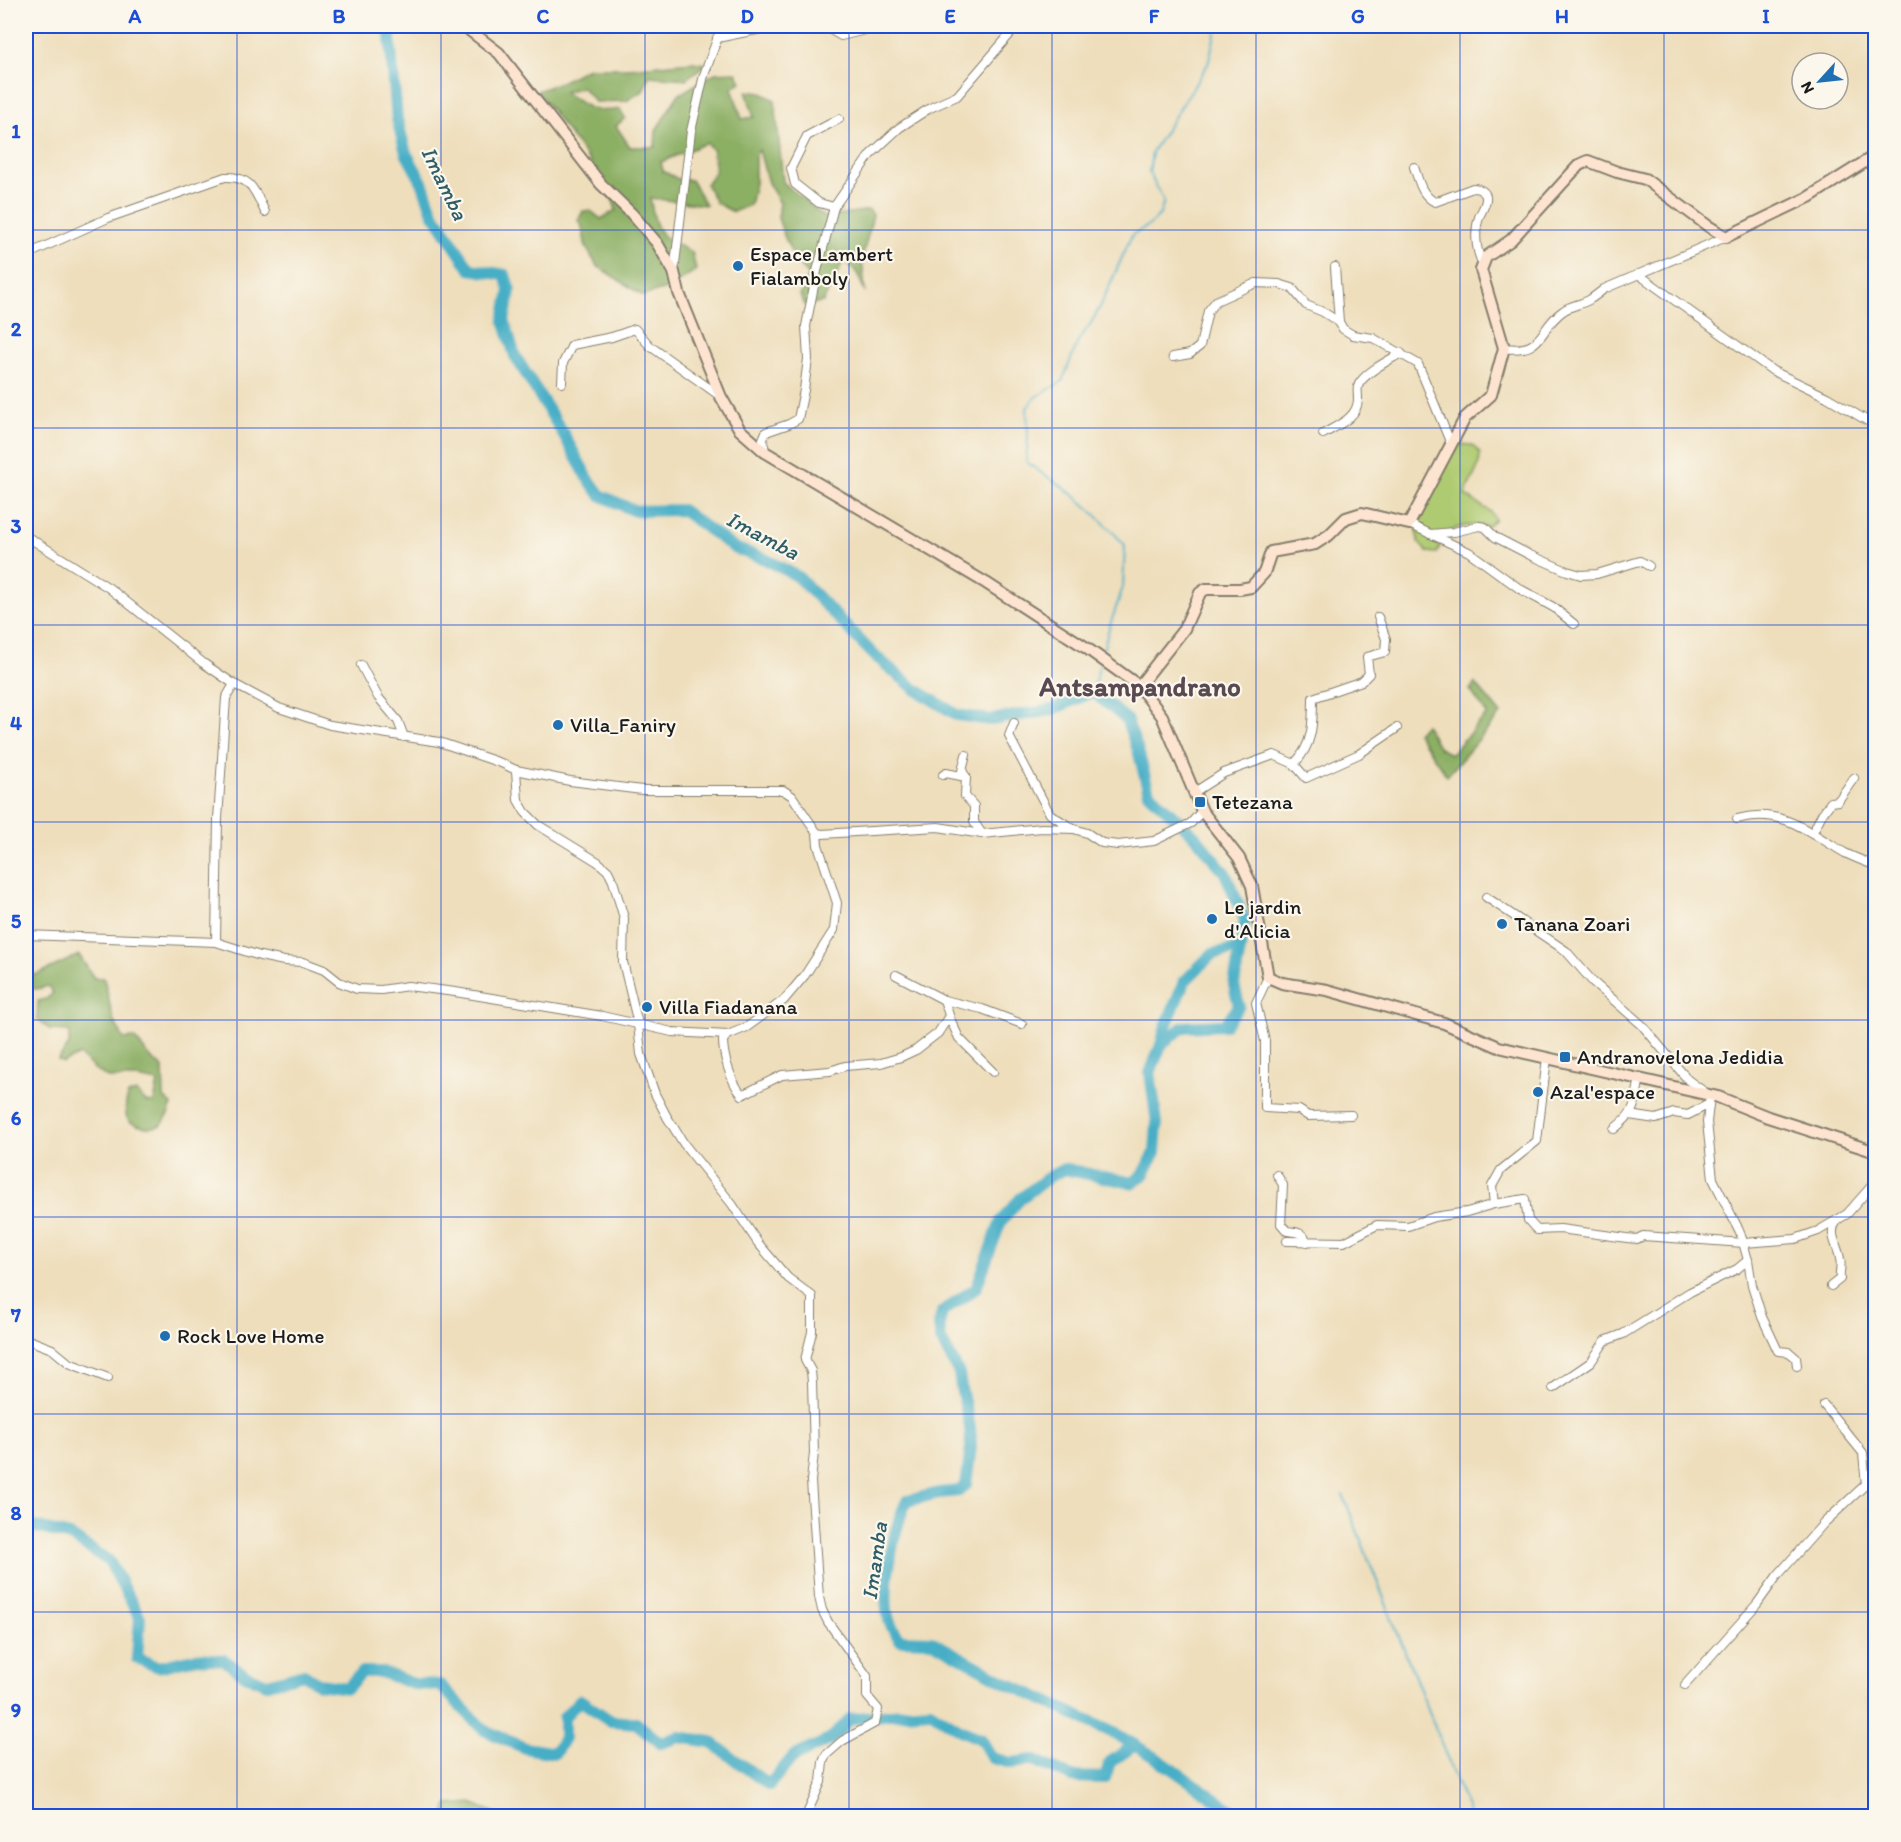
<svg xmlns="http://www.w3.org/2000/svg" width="1901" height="1842" font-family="Itim,sans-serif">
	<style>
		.green { fill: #afcb71; stroke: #667446; stroke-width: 1.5 }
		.forest { fill: #8baf63; stroke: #546640; stroke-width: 1.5 }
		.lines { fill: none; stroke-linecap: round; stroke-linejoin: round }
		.stream { stroke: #46aec6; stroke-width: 2 }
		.river { stroke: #46aec6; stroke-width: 12 }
		.street-casing { stroke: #857d6c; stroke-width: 10 }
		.secondary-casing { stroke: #857d6c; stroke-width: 14 }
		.street { stroke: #fff; stroke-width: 8 }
		.secondary { stroke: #fde4d0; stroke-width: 10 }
		.grid { fill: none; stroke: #1d4ed8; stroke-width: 1.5; stroke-opacity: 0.55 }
		.poi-dot { fill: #1f6fb2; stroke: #fbf7ec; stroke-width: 2 }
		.labels { text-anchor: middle; stroke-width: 4.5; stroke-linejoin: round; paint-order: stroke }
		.poi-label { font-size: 21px; fill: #1c1c1c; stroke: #fbf7ec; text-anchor: start }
		.water-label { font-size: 22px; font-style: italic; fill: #2f5e68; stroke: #fbf7ec }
		.district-label { font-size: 27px; font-weight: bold; fill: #594951; stroke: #fbf7ec }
		.neatline { fill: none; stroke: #1d4ed8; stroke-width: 2 }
		.grid-label { font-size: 20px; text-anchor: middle; font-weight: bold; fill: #1d4ed8 }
	</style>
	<rect width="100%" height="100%" fill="#fbf7ec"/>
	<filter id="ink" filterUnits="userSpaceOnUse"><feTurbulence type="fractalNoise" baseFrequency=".0167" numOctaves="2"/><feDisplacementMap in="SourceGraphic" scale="12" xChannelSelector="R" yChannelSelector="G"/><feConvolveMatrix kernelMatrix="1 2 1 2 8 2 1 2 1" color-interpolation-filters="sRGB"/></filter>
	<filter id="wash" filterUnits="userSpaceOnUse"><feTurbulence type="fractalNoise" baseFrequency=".008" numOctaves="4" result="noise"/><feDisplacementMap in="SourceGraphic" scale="24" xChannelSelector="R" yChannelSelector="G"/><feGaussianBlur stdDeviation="1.35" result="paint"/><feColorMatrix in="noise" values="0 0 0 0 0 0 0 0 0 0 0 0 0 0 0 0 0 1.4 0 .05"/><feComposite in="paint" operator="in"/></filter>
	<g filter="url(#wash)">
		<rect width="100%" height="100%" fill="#eedebc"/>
		<!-- green -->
		<path class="green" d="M 1454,444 L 1472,445 L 1480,453 C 1481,468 1470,480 1465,495 L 1491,512 L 1495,519 L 1488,526 C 1463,523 1446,526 1437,553 L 1427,552 L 1418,542 L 1416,517 Z"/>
		<!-- forest -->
		<g class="forest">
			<path d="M 692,62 L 706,64 L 686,79 L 649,76 L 643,91 L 626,101 L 595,102 L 582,87 L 564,92 C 587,107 592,114 620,109 L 625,118 L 616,126 L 630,147 L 655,147 L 656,130 L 678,95 L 715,73 L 736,72 L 741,82 L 732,88 L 742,119 L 754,117 L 746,91 L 761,93 L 775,100 L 783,182 L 824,217 L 869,210 L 873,215 L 862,259 L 865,292 L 857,273 L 844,260 L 823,302 L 805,305 L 800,295 L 809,275 L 796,261 L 786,241 L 778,218 L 780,203 L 768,183 L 759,150 L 755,156 L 755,183 L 750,205 L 733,212 L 716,203 L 706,184 L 715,172 L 713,151 L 706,143 L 661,162 L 663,171 L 678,179 L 691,180 L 706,205 L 650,198 C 657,234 658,236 692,252 L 696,270 L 669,288 L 643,296 L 597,266 L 586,247 L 581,223 L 578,221 L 583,211 L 591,211 L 601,219 L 616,210 L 613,201 L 592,173 L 591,163 L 537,91 L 559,83 L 588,68 L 628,68 Z"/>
			<polygon points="1475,683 1501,714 1447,776 1417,733 1425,724 1439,748 1451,754 1487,714 1470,690"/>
			<path d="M 79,955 L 94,978 L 104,978 L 113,1019 L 124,1039 L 134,1038 L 153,1060 L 163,1068 L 164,1097 L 172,1105 C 170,1110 167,1119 163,1123 C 156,1131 132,1127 127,1118 C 124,1110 126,1102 128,1094 L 137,1092 L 146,1102 L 154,1103 L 158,1082 L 137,1078 L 109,1078 L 98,1072 L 79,1055 L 63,1063 L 58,1060 L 69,1045 L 69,1031 L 50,1030 L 37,1019 L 38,1001 L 46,999 L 53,993 L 48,986 L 37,989 L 26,987 L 26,977 L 40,973 Z"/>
			<polygon points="472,1803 502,1816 445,1816 447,1805"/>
		</g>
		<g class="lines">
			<!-- stream -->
			<g class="stream">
				<path d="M 1102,654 L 1110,625 L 1123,587 L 1125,545 C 1107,526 1089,507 1068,491 C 1054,480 1039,473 1026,461 L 1028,437 L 1027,408 L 1035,397 L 1062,382 L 1078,341 L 1091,323 L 1100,307 L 1132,235 L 1151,224 L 1160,214 L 1164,201 L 1149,173 L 1152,152 L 1208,64 L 1217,26"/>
				<polyline points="1093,692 1100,663"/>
				<polyline points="1343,1495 1470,1816"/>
			</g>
			<!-- river -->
			<g class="river">
				<path d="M 389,26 L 397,119 L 406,153 L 422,182 L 433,213 L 470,269 L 505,275 L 510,291 L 504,320 L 515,356 L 564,435 L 587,477 L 600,495 L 635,511 L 682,510 L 734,548 L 765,559 L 797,576 L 874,655 L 915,689 L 957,715 L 991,720 L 1051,710 L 1093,692 L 1126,719 L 1138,750 L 1149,793 L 1197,838 L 1225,873 L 1245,920 L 1234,985 L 1239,1006 L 1225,1025 L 1183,1027 L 1161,1045 L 1150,1073 L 1157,1123 L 1155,1152 L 1144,1174 L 1133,1183 L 1064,1169 L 1049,1177 L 1021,1198 L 1001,1221 L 976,1288 L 942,1312 L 939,1325 L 941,1340 L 959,1373 L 961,1388 L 970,1427 L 971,1447 L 966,1485 L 959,1491 L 939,1493 L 907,1501 C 894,1525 881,1593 889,1620 C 891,1627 896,1634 900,1640 L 931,1641 L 1007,1683 L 1116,1734 L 1156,1758 L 1240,1816"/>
				<polyline points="1161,1045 1166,1026 1184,982 1212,954 1240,948"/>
				<polyline points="26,1529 36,1527 70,1536 109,1561 140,1618 137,1658 158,1667 197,1658 224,1660 245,1675 267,1684 304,1674 319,1684 347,1688 362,1672 381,1672 414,1684 440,1685 484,1730 525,1748 555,1753 564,1738 564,1717 580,1700 611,1721 636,1723 661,1743 679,1737 711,1742 769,1785 793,1757 831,1739 850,1719 891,1714 930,1711 960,1730 981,1739 992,1758 1011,1763 1034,1760 1072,1777 1105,1778 1110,1762 1135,1745"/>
			</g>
		</g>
	</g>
	<g filter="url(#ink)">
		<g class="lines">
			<!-- street casing -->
			<g class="street-casing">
				<g id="street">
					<polyline points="779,26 793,26"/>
					<polyline points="824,26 841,36 881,26"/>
					<polyline points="717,38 777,26"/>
					<path d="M 1414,167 C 1419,181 1421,195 1435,202 L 1473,188 C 1479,188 1487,192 1486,199 C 1486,205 1481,212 1479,217 C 1474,232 1476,252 1483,264"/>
					<polyline points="834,207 819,203 795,184 791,168 807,136 839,119"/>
					<path d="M 26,255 L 108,218 L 225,177 C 251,176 255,191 265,212"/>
					<polyline points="1335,267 1339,322"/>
					<polyline points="674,272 691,131 704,75 722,26"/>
					<polyline points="1638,274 1773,371 1827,397 1871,423"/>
					<path d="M 1504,348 C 1545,354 1538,328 1563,311 C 1571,305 1580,305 1589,300 C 1594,297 1599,293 1604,289 L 1726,237"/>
					<polyline points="1173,357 1190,354 1200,346 1208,311 1216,301 1256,283 1279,284 1292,288 1306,305 1323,312 1339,322 1343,329 1353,335 1373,338 1418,364 1451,444"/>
					<polyline points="562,383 563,363 572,345 612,337 635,329 650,346 720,396"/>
					<path d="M 1323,434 C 1338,425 1358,418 1358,399 C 1358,391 1356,387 1361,381 C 1371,369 1388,361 1401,353"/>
					<polyline points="765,452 763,439 766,432 789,424 798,419 804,390 808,359 806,326 817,271 834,207 870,155 899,128 930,108 957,96 1017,26"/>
					<polyline points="1409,524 1469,552 1520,589 1553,607 1574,624"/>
					<polyline points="1430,534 1454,532 1479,526 1485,527 1495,537 1530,555 1567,571 1581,575 1597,574 1640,561 1649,566"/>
					<polyline points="26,536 109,588 203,663 234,684 279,708 330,725 439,742 501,763 516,770 570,781 642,790 783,790 792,796 817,833 822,834 938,827 982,834 1042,828 1074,829 1087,833 1102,843 1118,845 1154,841 1191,823 1202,811"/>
					<polyline points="361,665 378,697 398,721 404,737"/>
					<polyline points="1014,723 1009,736 1050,814 1072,828"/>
					<polyline points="966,755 962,771 966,777"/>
					<path d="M 1294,764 C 1313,745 1313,724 1313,698 L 1362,681 L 1369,674 L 1367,657 L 1385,652 L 1386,639 L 1378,617"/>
					<polyline points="516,770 518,800 525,812 538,825 598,862 608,871 613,881 624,918 623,962 638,1024 641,1054 655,1094 667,1117 684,1144 732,1204 758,1243 788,1278 812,1296 812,1332 805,1360 811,1371 812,1382 814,1453 811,1481 819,1597 822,1610 828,1622 867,1676 867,1696 878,1709 875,1723 842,1741 826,1755 823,1762 821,1782 806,1816"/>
					<polyline points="943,775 946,773 966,777 965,796 974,806 974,822 982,834"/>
					<polyline points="1193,793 1224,773 1274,755 1294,764 1306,778 1359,754 1397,728"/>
					<path d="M 1737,819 C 1781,806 1810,833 1845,853 C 1855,858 1866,862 1876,866"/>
					<polyline points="1813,832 1822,814 1831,802 1838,801 1854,778"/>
					<polyline points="1486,897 1566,951 1593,982 1642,1025 1688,1080 1710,1096 1707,1122 1713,1179 1740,1232 1748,1260 1752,1285 1762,1317 1778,1351 1789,1352 1796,1358 1797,1366"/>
					<polyline points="26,935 216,942 260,956 284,961 303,962 324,970 339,982 357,989 381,990 408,986 455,992 602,1016 672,1032 728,1035 747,1027 784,1000 805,975 834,930 837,903 818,845 817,833"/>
					<polyline points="216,942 218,819 226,698 234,684"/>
					<polyline points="896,975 944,1000 982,1009 1022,1024"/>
					<polyline points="1268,977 1256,1003 1265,1041 1265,1108 1299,1110 1308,1116 1351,1115"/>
					<polyline points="944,1000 951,1021 959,1038 993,1072"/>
					<path d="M 728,1035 L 723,1040 C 723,1056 731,1082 742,1095 L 782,1075 L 830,1071 L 845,1066 L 881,1063 L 901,1057 L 916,1050 L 938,1033 L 949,1016"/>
					<polyline points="1629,1115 1656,1119 1674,1113 1688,1115 1709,1104"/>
					<path d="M 1614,1129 C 1638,1110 1634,1104 1640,1078"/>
					<path d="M 1277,1175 L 1283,1185 L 1281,1224 L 1287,1231 C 1296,1232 1303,1232 1307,1242"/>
					<polyline points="1494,1204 1525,1199 1528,1220 1537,1230 1560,1229 1627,1238 1637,1239 1643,1236 1744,1243 1795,1239 1818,1231 1847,1214 1876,1181"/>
					<polyline points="1287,1241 1344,1242 1377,1225 1408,1226 1434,1217 1467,1212 1494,1204 1492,1186 1501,1170 1537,1141 1547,1058"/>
					<path d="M 1831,1286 L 1840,1279 C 1839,1272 1842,1265 1840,1259 C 1838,1245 1827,1233 1837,1221"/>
					<polyline points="26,1339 52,1349 69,1363 108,1378"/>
					<polyline points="1553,1388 1591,1362 1605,1341 1623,1334 1690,1292 1737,1269 1748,1260"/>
					<polyline points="1824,1405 1863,1453 1866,1485"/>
					<polyline points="1685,1685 1757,1604 1777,1576 1824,1523 1876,1475"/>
				</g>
			</g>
			<!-- secondary casing -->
			<g class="secondary-casing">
				<g id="secondary">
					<polyline points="464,26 499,53 601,184 632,214 657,243 674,272 679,293 721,397 740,430 765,452 986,583 1085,647 1139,686 1162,716 1202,811 1239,858 1252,886 1268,977 1282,983 1327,990 1444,1023 1499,1047 1718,1097 1768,1117 1876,1152"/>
					<polyline points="1139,686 1184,629 1200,593 1206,589 1240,589 1251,587 1264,573 1271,552 1315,544 1329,535 1346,518 1362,513 1409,524 1465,418 1491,395 1504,348 1481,270 1486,257 1511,240 1579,165 1588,161 1617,172 1645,179 1708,226 1726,237 1809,197 1876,155"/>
				</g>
			</g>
			<!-- street -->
			<use href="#street" class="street"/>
			<!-- secondary -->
			<use href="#secondary" class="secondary"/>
		</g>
	</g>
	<!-- grid -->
	<path class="grid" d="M 237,26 L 237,1816M 441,26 L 441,1816M 645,26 L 645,1816M 849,26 L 849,1816M 1052,26 L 1052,1816M 1256,26 L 1256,1816M 1460,26 L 1460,1816M 1664,26 L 1664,1816M 26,230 L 1876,230M 26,428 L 1876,428M 26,625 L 1876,625M 26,822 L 1876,822M 26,1020 L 1876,1020M 26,1217 L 1876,1217M 26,1414 L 1876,1414M 26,1612 L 1876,1612"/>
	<!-- markers -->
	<g class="poi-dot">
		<circle cx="738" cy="266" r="6"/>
		<circle cx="558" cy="725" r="6"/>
		<rect x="1194" y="796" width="12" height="12" rx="3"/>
		<circle cx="1212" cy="919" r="6"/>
		<circle cx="1502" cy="924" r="6"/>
		<circle cx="647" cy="1007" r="6"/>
		<rect x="1559" y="1051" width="12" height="12" rx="3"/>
		<circle cx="1538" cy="1092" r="6"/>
		<circle cx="165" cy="1336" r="6"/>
	</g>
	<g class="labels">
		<!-- poi labels -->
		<g class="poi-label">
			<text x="750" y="261">Espace Lambert<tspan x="750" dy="24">Fialamboly</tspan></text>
			<text x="570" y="732">Villa_Faniry</text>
			<text x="1212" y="809">Tetezana</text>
			<text x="1224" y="914">Le jardin<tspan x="1224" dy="24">d'Alicia</tspan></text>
			<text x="1514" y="931">Tanana Zoari</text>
			<text x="659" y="1014">Villa Fiadanana</text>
			<text x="1577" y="1064">Andranovelona Jedidia</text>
			<text x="1550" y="1099">Azal'espace</text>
			<text x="177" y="1343">Rock Love Home</text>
		</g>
		<!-- water labels -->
		<g class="water-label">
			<text transform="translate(445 183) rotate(64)" y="8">Imamba</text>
			<text transform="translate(763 535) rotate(28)" y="8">Imamba</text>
			<text transform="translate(874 1561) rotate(-82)" y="8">Imamba</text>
		</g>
		<!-- district labels -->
		<g class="district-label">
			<text x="1140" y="696">Antsampandrano</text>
		</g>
	</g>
	<!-- margin -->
	<rect width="1901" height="1842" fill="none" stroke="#fbf7ec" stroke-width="66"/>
	<!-- north arrow -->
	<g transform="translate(1820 81) rotate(243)"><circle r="28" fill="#fbf7ec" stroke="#a29f99" stroke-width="1.5"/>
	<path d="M0-4.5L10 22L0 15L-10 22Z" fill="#1f6fb2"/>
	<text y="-9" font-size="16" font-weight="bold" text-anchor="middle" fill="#1c1c1c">N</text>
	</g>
	<rect x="33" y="33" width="1835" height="1776" class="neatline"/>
	<g class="grid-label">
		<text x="135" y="23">A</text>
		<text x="339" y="23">B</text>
		<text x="543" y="23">C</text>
		<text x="747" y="23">D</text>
		<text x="950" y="23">E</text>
		<text x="1154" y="23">F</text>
		<text x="1358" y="23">G</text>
		<text x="1562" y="23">H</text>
		<text x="1766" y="23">I</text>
		<text x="16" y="138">1</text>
		<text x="16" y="336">2</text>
		<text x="16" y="533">3</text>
		<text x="16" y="730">4</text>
		<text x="16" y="928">5</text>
		<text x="16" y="1125">6</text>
		<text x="16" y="1322">7</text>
		<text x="16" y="1520">8</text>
		<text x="16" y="1717">9</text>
	</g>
</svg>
